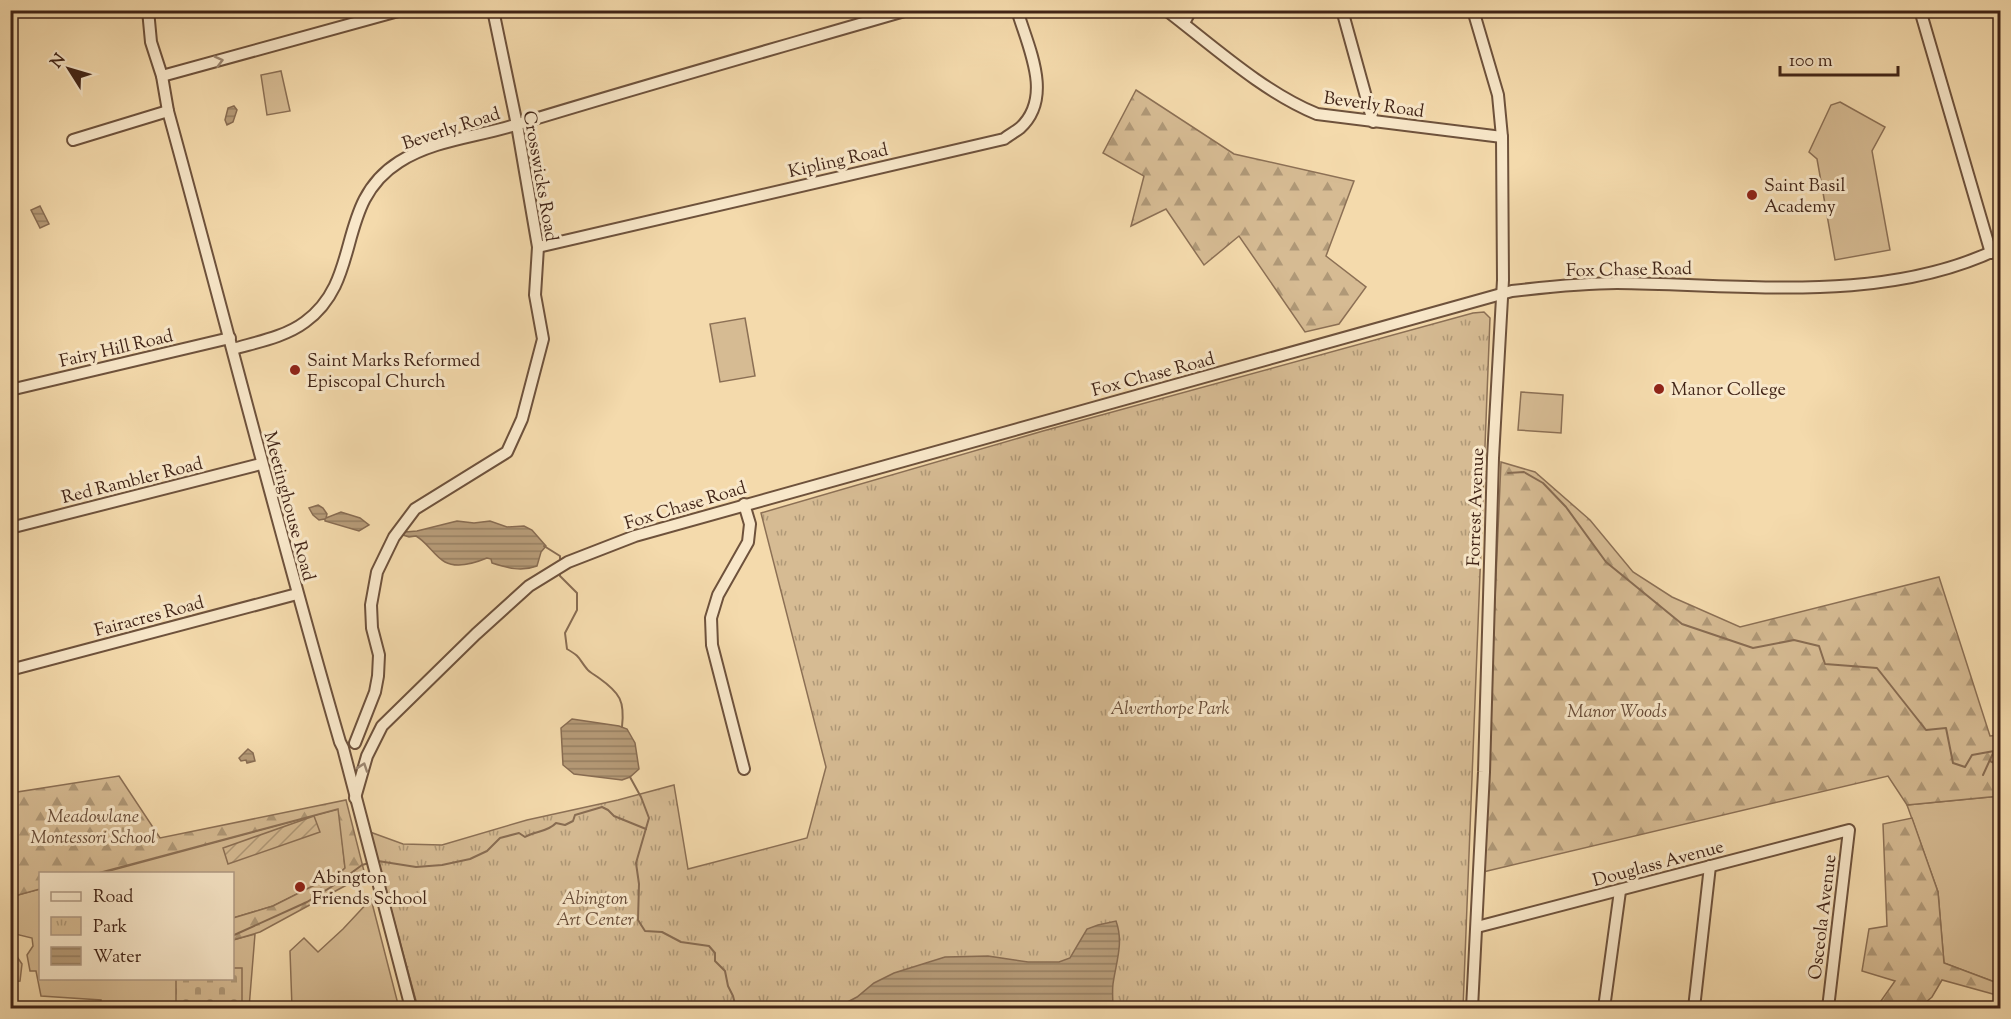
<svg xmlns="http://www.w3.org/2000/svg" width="2011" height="1019" font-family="'Sorts Mill Goudy',serif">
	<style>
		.grass { fill: #d6bb93; stroke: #8c7055; stroke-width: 1.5 }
		.forest { fill: url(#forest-firs); stroke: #8c7055; stroke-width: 1.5 }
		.cemetery { fill: url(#cemetery-stones); stroke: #8c7055; stroke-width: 1.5 }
		.park { fill: url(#park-tufts); stroke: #8c7055; stroke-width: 1.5 }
		.garden { fill: url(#garden-furrows); stroke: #8c7055; stroke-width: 1.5 }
		.water { fill: url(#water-rules); stroke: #886c52; stroke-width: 1.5 }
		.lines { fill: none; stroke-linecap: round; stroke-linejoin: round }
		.stream { stroke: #886c52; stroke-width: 2 }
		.minor-casing { stroke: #6e523c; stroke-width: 14 }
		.minor { stroke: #f8e7c9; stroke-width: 10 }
		.oneway { stroke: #9c8670 }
		.poi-dot { fill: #8f2418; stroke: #f8e7c9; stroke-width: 2 }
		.labels { text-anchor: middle; stroke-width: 6; stroke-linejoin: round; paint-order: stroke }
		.street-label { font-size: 18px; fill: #412417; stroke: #f8e7c9 }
		.poi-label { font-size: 18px; fill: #412417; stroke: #f8e7c9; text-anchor: start }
		.park-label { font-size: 18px; font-style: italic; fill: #664a36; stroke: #f8e7c9 }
	</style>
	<defs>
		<pattern id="forest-firs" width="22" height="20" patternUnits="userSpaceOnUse" patternTransform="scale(1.5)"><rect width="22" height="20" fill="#d6bb93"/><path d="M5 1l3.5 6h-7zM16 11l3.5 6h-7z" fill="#af9877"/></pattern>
		<pattern id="cemetery-stones" width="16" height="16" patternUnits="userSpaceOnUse" patternTransform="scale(1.5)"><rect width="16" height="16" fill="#d6bb93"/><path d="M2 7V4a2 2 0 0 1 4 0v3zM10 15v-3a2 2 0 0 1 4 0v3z" fill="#af9877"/></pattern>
		<pattern id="park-tufts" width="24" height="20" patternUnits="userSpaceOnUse" patternTransform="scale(1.5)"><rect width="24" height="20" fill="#d6bb93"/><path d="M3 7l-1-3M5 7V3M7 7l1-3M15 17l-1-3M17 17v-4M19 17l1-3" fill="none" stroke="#af9877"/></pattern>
		<pattern id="garden-furrows" width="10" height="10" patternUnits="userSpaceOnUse" patternTransform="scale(1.5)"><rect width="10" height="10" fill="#d6bb93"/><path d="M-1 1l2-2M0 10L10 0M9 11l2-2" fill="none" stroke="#af9877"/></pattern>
		<pattern id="water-rules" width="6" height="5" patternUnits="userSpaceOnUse" patternTransform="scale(1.5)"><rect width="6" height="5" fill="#b79c79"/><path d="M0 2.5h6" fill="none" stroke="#967f62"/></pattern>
	</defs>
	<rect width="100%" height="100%" fill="#f4daac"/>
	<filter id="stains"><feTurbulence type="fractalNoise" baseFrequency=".00333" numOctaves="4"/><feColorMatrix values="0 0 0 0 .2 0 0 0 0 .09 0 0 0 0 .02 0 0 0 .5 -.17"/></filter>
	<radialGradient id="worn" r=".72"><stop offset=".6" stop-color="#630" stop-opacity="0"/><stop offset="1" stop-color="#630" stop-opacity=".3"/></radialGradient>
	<!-- grass -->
	<g class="grass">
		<polygon points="281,71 290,111 267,115 261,75"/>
		<polygon points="1840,102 1885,127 1872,151 1890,250 1835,260 1817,159 1809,152 1831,105"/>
		<polygon points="745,318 755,376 720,382 710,324"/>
		<polygon points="1521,392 1563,395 1561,433 1518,430"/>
		<polygon points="2000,796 2000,984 1944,963 1938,892 1907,805"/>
		<polygon points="339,809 345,868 341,872 273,906 233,918 232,874 98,874"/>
		<polygon points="40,889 40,978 232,978 233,940 255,934 249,1008 100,1008 101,1000 41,996 36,971 30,971 27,955 33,946 32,938 11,933 10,897"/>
		<polygon points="371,899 399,1008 292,1008 290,951 304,938 318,952 343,929"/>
		<polygon points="11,948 22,964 20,981 11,982"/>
	</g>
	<!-- forest -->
	<g class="forest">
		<polygon points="1136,90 1234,154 1354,181 1326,256 1366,287 1339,324 1305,332 1239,236 1204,265 1166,209 1131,226 1144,176 1103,153"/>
		<polygon points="1501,462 1535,472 1590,520 1633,572 1672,597 1740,627 1939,577 1990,736 2000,735 2000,796 1907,805 1888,776 1483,872"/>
		<polygon points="119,776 160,838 346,800 365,875 260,932 233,940 233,918 273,906 341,872 345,868 338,809 98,873 40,874 40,889 11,897 11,793"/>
		<polygon points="1912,818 1938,892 1944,963 2000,984 2000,996 1942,980 1932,997 1919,1008 1876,1008 1895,981 1862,971 1869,929 1887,926 1883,824"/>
	</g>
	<!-- cemetery -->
	<polygon class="cemetery" points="233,968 242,968 242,1008 176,1008 176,979 232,978"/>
	<!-- park -->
	<polygon class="park" points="1484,312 1490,318 1463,1008 418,1008 370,832 403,844 442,845 527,820 618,800 674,785 688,869 807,838 826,767 761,513 1043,431 1473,313"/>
	<!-- garden -->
	<polygon class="garden" points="314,816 320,832 228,864 223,848"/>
	<!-- water -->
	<g class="water">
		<polygon points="234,106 237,110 233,122 227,125 225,120 228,108"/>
		<polygon points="40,206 49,224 40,228 31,210"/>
		<polygon points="318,505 323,508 327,514 326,518 341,512 360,518 369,525 359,531 325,521 325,519 319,520 313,515 309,508"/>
		<path d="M 457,521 L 474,523 L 490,521 L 507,527 L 524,526 L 532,530 L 546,546 L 541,552 L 537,566 C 521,572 508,568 492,563 L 491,559 L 487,558 C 475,563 458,569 445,562 C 434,556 427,542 416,536 L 409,537 L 403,535 L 405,532 L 417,531 Z"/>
		<polygon points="572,719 619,726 627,729 635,743 639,769 630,777 622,780 574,774 563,765 561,728"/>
		<polygon points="248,749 253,753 255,761 247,763 246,760 241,761 239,758"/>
		<path d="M 1116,921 C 1124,943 1116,962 1113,984 C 1112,992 1113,1000 1113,1008 L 836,1008 L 857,997 L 874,983 L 894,973 L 945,957 L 988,956 L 1028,962 L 1059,962 L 1070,958 L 1087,929 L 1098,925 Z"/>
	</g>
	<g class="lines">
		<!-- stream -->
		<g class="stream">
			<polyline points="1508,473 1524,472 1543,483 1566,507 1606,562 1682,624 1753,648 1794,640 1819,646 1825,664 1877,668 1926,730 1946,728 1953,763 1965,767 1972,755 1994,751 1983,775"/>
			<polyline points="544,546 560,556 560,561"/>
			<path d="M 560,573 L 560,576 L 577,593 L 577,610 L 565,633 L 567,649 C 581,657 578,658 587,669 C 589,672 595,675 599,678 C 620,693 625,701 622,727"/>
			<polyline points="1990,761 2000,766"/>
			<polyline points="630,777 641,797 649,818 636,863 639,884 638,920 645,931 662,932 681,942 709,946 715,953 715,961 725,971 728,986 733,996 736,1008"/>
			<path d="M 378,861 L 416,867 L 442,865 L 470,859 L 487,851 L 500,838 L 519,833 L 525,837 C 535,831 548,832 556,823 L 565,825 L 573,821 L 575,815 L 602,807 L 608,810 L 614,816 L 646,829"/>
			<polyline points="232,936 307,902 339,882 362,865 369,863"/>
			<polyline points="747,1008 761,1003 778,1002 786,1008"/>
		</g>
		<!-- minor casing -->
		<g class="minor-casing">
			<g id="minor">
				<path d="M 148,10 L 151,42 L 162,76 L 168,111 C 226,322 279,533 340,742 L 343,748 L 411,1008"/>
				<path d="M 1166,10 C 1213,46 1263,92 1317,114 L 1502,137"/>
				<polyline points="1342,10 1373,122"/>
				<polyline points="1920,10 1991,253"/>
				<polyline points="1184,23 1191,10"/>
				<polyline points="162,76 402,10"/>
				<polyline points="73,140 168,111"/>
				<path d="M 538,247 L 1004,139 C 1009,135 1015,132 1020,128 C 1054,97 1028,47 1017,10"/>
				<path d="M 233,349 C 257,342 285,337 305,322 C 364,279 334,203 399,162 C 433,140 477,137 515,125 C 646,85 777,48 908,10"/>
				<polyline points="10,390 230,338"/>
				<polyline points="744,504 750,524 748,542 718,595 711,618 712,645 744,769"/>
				<polyline points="10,528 261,464"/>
				<polyline points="10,670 297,594"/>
				<polyline points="355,743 375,692 378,676 379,655 372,628 371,605 377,572 394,537 415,509 507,452 522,419 543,339 535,295 538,247 517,125 493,10"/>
				<path d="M 355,798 L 367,756 L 382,726 L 476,634 L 529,586 L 568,562 L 635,536 L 1512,291 C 1547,287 1582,283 1617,283 C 1742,284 1884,305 2000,248"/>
				<polyline points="1477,927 1849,830 1828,1008"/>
				<polyline points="1472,1008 1484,772 1493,458 1503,280 1502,137 1498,95 1473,10"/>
				<polyline points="1604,1008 1620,891"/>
				<polyline points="1694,1008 1710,866"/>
				<polyline points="1995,1008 2000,1007"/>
			</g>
		</g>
		<!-- minor -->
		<use href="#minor" class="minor"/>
	</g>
	<!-- one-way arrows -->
	<defs><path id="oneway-chevron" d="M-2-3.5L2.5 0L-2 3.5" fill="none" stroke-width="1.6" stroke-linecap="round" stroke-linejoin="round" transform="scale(1.5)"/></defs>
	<g class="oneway">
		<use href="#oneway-chevron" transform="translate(219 61) rotate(-15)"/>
		<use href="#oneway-chevron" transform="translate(363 767) rotate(-71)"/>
	</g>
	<!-- markers -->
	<g class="poi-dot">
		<circle cx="1752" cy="195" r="6"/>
		<circle cx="295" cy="370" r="6"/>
		<circle cx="1659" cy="389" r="6"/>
		<circle cx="300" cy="887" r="6"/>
	</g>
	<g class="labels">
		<!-- street labels -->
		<g class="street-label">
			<text transform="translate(1374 104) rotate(8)" y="6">Beverly Road</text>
			<text transform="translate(451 128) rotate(-18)" y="6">Beverly Road</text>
			<text transform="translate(838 160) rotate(-13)" y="6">Kipling Road</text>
			<text transform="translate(541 176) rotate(80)" y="6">Crosswicks Road</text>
			<text transform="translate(1629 269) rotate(-1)" y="6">Fox Chase Road</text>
			<text transform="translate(116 348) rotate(-13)" y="6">Fairy Hill Road</text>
			<text transform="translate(1153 374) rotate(-15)" y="6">Fox Chase Road</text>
			<text transform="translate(132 480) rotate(-14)" y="6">Red Rambler Road</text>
			<text transform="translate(685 505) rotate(-17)" y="6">Fox Chase Road</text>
			<text transform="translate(290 506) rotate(75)" y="6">Meetinghouse Road</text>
			<text transform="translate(1475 507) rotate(-88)" y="6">Forrest Avenue</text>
			<text transform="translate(149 616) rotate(-15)" y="6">Fairacres Road</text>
			<text transform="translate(1658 863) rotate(-15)" y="6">Douglass Avenue</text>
			<text transform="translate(1822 917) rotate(-83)" y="6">Osceola Avenue</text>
		</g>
		<!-- poi labels -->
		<g class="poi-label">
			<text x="1764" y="191">Saint Basil<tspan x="1764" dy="21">Academy</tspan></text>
			<text x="307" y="366">Saint Marks Reformed<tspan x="307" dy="21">Episcopal Church</tspan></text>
			<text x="1671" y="395">Manor College</text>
			<text x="312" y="883">Abington<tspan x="312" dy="21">Friends School</tspan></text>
		</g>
		<!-- park labels -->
		<g class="park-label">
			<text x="1170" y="714">Alverthorpe Park</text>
			<text x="1617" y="717">Manor Woods</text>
			<text x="93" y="822">Meadowlane<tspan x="93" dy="21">Montessori School</tspan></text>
			<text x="595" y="904">Abington<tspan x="595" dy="21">Art Center</tspan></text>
		</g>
	</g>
	<!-- margin -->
	<rect width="2011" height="1019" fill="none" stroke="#f4daac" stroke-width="36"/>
	<rect x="12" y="12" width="1987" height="995" fill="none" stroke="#412417" stroke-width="3"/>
	<rect x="18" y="18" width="1975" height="983" fill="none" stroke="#412417" stroke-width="1.5"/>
	<!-- legend -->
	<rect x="39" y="872" width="195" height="108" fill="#f8e7c9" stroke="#af9982" stroke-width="1.5"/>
	<rect x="51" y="892" width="30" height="9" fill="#f8e7c9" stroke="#af9982" stroke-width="1.5"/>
	<text x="93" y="902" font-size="18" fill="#412417">Road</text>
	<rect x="51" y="917" width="30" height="18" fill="url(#park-tufts)" stroke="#af9982" stroke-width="1.5"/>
	<text x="93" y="932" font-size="18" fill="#412417">Park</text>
	<rect x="51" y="947" width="30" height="18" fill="url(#water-rules)" stroke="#af9982" stroke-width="1.5"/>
	<text x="93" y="962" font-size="18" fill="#412417">Water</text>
	<!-- north arrow -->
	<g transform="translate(69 69) rotate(307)" stroke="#f8e7c9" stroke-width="4.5" paint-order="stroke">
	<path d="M0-4.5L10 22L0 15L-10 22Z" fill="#412417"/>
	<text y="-9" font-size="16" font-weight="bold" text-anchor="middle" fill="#412417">N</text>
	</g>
	<!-- scale -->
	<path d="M1780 66v9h118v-9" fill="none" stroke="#412417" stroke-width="3"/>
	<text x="1789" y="66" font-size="18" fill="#412417" stroke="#f8e7c9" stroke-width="4.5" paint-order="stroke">100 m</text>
	<rect width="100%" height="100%" filter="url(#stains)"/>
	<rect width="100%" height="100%" fill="url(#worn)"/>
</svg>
